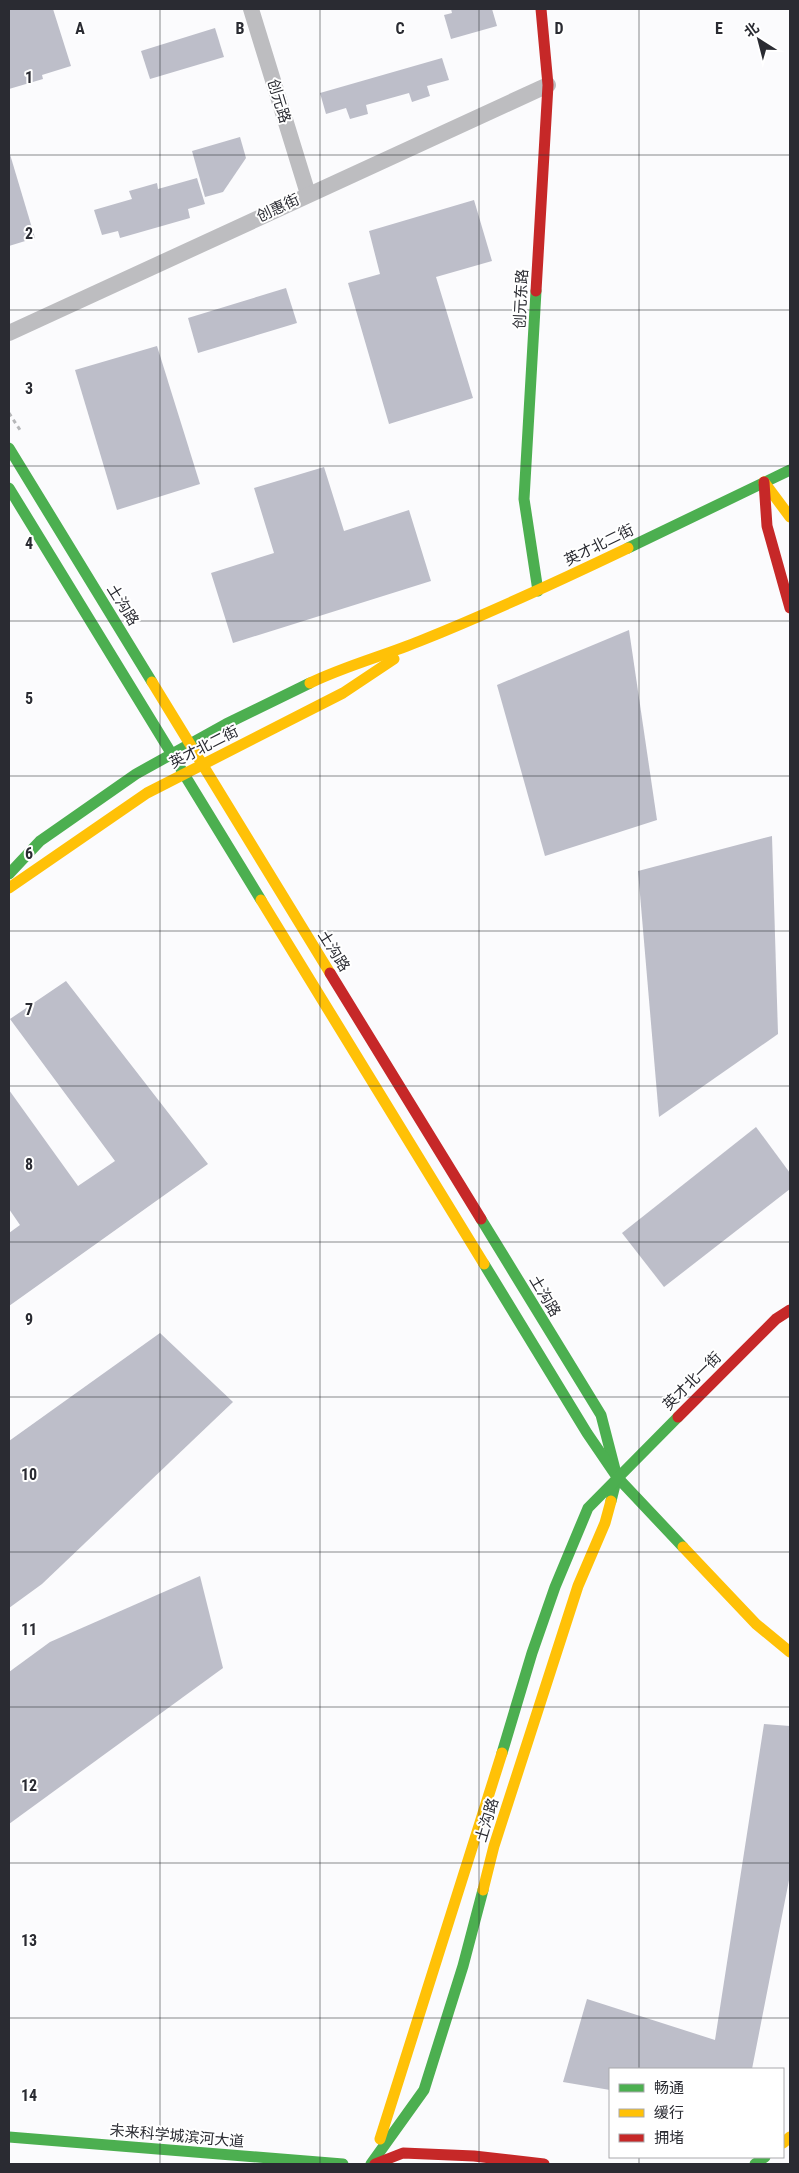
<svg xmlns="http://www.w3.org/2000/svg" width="799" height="2173" font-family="'Roboto Condensed','Noto Sans SC',sans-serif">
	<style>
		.building { fill: #bdbec9 }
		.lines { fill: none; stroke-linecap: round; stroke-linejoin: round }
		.path { stroke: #b6b7b9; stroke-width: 3; stroke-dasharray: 4 4; stroke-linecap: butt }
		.street { stroke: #bdbdc0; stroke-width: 16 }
		.fast { stroke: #4caf50; stroke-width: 11 }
		.slow { stroke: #ffc107; stroke-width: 11 }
		.jam { stroke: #c62828; stroke-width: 11 }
		.grid { fill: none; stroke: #2a2b32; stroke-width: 1; stroke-opacity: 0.55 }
		.labels { text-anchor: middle; stroke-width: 4; stroke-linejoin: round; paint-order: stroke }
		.street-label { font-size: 15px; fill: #2a2b32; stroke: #fff }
		.grid-label { font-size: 16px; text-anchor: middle; font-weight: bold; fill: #2a2b32; stroke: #fff; stroke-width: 4; stroke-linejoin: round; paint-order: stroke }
	</style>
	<rect width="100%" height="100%" fill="#fbfbfd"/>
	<!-- building -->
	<g class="building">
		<polygon points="9,9 53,9 71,66 42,75 43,79 9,89"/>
		<polygon points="451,9 492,9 497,26 451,39 444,15 452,13"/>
		<polygon points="215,28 224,57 150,79 141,51"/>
		<polygon points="442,58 449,80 427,86 430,96 412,102 409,93 366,105 368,114 350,119 346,108 326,114 320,93"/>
		<polygon points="240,137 246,158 223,192 205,197 192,151"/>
		<polygon points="9,151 35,238 9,246"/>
		<polygon points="197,178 205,204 188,209 190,218 120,238 118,231 102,235 94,210 132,199 129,191 157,183 158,189"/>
		<polygon points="474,200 492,261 436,277 473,398 389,424 348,283 380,274 369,231"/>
		<polygon points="286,288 297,323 198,353 188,318"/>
		<polygon points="157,346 200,484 117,510 75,370"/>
		<polygon points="324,467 344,531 409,510 431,581 233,643 211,573 274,553 254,488"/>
		<polygon points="629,630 657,820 545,856 497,685"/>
		<polygon points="772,836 778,1034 659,1117 638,871"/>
		<polygon points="66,981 208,1164 9,1306 9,1233 20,1225 9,1209 9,1090 78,1186 115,1161 10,1019"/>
		<polygon points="756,1127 790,1173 790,1189 664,1287 622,1233"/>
		<polygon points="160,1333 233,1402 42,1584 9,1608 9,1441"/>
		<polygon points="200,1576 223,1668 9,1824 9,1672 50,1642"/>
		<polygon points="764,1724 790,1726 790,1875 752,2069 610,2069 610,2090 563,2082 587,1999 715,2040"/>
	</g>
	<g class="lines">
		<!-- path -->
		<polyline class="path" points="9,413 20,430"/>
		<!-- street -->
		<g class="street">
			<polyline points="251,9 308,194"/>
			<polyline points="9,333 548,85"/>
		</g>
		<!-- fast -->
		<g class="fast">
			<polyline points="536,291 524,499 538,591"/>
			<polyline points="9,448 152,682"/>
			<polyline points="9,488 261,900"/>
			<polyline points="628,548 790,470"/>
			<polyline points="9,874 40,841 136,774 226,724 310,683"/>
			<polyline points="481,1219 601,1415 617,1477 611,1501"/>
			<polyline points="484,1264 587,1433 617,1477 683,1547"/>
			<polyline points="502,1753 532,1653 555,1587 588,1508 678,1417"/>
			<polyline points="9,2137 343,2164"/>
			<polyline points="371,2164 424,2090 463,1966 483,1890"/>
			<polyline points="755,2164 765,2157"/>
		</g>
		<!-- slow -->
		<g class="slow">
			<polyline points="764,482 790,517"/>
			<polyline points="152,682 330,973"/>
			<path d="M 310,683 C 345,666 383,656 420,641 C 490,613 559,581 628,548"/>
			<polyline points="9,888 147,793 343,693 394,659"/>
			<polyline points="261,900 484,1264"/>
			<polyline points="683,1547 756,1624 790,1652"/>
			<polyline points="483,1890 494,1846 578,1586 605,1523 611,1501"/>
			<polyline points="380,2139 502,1753"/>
			<polyline points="783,2143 790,2137"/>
		</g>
		<!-- jam -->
		<g class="jam">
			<polyline points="536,291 548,85 541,9"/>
			<polyline points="764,482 767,526 790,608"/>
			<polyline points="330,973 481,1219"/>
			<polyline points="678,1417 776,1319 790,1310"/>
			<polyline points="375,2164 403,2153 474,2156 544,2164"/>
		</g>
	</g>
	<!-- grid -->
	<path class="grid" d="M 160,9 L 160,2164M 320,9 L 320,2164M 479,9 L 479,2164M 639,9 L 639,2069M 9,155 L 790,155M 9,310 L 790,310M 9,466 L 790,466M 9,621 L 790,621M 9,776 L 790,776M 9,931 L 790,931M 9,1086 L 790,1086M 9,1242 L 790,1242M 9,1397 L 790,1397M 9,1552 L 790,1552M 9,1707 L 790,1707M 9,1863 L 790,1863M 9,2018 L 790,2018M 639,2157 L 639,2164"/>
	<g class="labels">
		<!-- street labels -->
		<g class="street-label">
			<text transform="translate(279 101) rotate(73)" y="5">创元路</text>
			<text transform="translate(278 208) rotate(-25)" y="5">创惠街</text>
			<text transform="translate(521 299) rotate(-87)" y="5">创元东路</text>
			<text transform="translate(599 545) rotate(-26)" y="5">英才北二街</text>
			<text transform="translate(123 605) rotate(58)" y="5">土沟路</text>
			<text transform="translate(204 747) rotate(-27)" y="5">英才北二街</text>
			<text transform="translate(334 951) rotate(58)" y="5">土沟路</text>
			<text transform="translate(545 1296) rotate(59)" y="5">土沟路</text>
			<text transform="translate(692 1381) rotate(-45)" y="5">英才北一街</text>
			<text transform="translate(487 1820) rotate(-73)" y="5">土沟路</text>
			<text transform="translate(177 2136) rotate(5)" y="5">未来科学城滨河大道</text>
		</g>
	</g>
	<g class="grid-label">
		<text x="80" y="34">A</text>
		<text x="240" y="34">B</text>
		<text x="400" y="34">C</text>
		<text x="559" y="34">D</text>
		<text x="719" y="34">E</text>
		<text x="29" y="83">1</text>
		<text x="29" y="239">2</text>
		<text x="29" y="394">3</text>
		<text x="29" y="549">4</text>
		<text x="29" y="704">5</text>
		<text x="29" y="859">6</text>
		<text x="29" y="1015">7</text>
		<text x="29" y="1170">8</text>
		<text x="29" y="1325">9</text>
		<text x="29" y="1480">10</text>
		<text x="29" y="1635">11</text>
		<text x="29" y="1791">12</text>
		<text x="29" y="1946">13</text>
		<text x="29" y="2101">14</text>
	</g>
	<!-- border -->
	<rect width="799" height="2173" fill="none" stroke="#2a2b32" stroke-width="20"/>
	<!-- legend -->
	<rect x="609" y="2068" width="175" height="90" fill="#ffffff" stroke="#aaaaad"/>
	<rect x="619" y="2084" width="25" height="8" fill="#4caf50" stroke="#aaaaad"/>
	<text x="654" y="2093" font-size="15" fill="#2a2b32">畅通</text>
	<rect x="619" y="2109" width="25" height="8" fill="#ffc107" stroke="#aaaaad"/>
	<text x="654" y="2118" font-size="15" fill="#2a2b32">缓行</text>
	<rect x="619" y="2134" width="25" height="8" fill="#c62828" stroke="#aaaaad"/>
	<text x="654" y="2143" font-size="15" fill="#2a2b32">拥堵</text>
	<!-- north arrow -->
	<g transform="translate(759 40) rotate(324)" stroke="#ffffff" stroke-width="4" paint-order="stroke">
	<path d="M0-4L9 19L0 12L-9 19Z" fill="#2a2b32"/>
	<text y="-8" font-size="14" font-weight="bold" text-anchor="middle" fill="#2a2b32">北</text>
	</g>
</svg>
